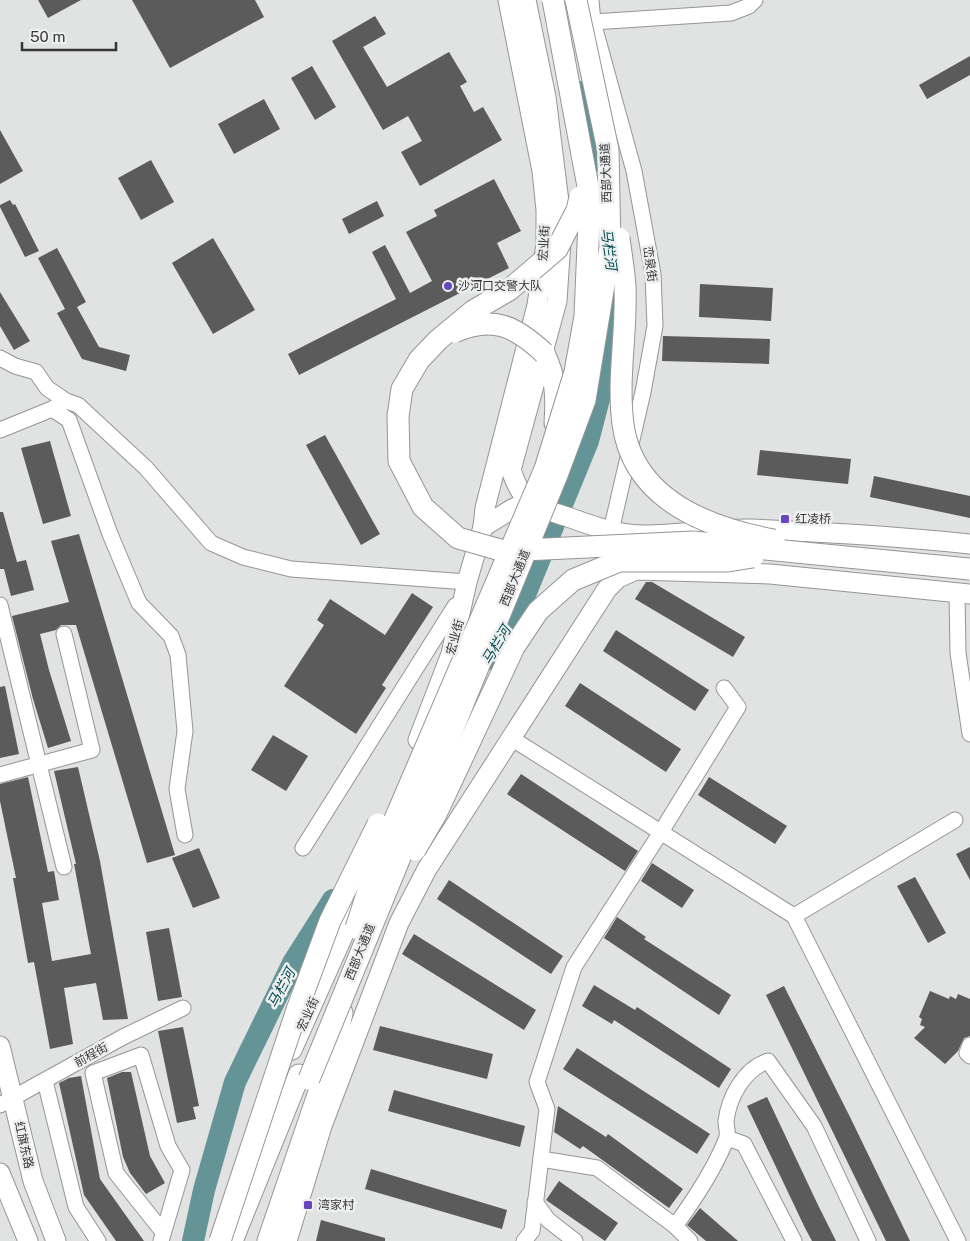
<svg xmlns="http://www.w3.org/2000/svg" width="970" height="1241" font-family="'Public Sans','Noto Sans SC',sans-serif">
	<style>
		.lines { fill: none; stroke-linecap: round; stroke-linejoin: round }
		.river { stroke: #659497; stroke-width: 22 }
		.building { fill: #5b5b5c }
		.minor-casing { stroke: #959596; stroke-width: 17 }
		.major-casing { stroke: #959596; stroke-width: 21 }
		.highway-casing { stroke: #959596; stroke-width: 23 }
		.minor { stroke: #fff; stroke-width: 15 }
		.major { stroke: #fff; stroke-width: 19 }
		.highway { stroke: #fff; stroke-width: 21 }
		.highway-bridge-casing { stroke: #959596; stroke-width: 23; stroke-linecap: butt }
		.highway-bridge { stroke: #fff; stroke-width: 21 }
		.poi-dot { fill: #6746be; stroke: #eeeff0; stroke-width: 2 }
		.labels { text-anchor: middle; stroke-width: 5; stroke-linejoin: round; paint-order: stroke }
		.street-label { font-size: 12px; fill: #363636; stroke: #eeeff0 }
		.poi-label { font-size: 12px; fill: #363636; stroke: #eeeff0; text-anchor: start }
		.water-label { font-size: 14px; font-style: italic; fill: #004b4e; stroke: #eeeff0 }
	</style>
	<rect width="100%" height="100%" fill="#e1e2e2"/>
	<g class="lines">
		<!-- river -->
		<g class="river">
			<polyline points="580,92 603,200"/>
			<polyline points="488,659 522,602 588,441 612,349 615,290 613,271"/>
			<polyline points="193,1241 204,1190 235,1082 293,963 333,900"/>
		</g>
	</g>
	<!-- building -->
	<g class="building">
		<polygon points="38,0 81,0 48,18"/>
		<polygon points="132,0 255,0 264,17 170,68"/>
		<polygon points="375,16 386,34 363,47 387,87 449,52 467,82 460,86 474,112 483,107 502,140 420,186 401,152 422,141 408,116 383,130 332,41"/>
		<polygon points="970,56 970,75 927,99 919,85"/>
		<polygon points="312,66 336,107 315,120 291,78"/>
		<polygon points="264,99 280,129 234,154 218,124"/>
		<polygon points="0,130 23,171 0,184"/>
		<polygon points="151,160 174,202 141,220 118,178"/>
		<polygon points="494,179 521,231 497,243 509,268 299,375 288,354 396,299 372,252 385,245 410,293 432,281 406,232 437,216 434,210"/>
		<polygon points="10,200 13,205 15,204 39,251 25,257 0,207 0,205"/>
		<polygon points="377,201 384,216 349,234 342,219"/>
		<polygon points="213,238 255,310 213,334 172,263"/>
		<polygon points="57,248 86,302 77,307 99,347 130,355 126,371 82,359 57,313 65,309 38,258"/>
		<polygon points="700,284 773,288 771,321 699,317"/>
		<polygon points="0,292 30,341 14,350 0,326"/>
		<polygon points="663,336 770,339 769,364 662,361"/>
		<polygon points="325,435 380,534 361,545 306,445"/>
		<polygon points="50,441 71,516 43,524 21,448"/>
		<polygon points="760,450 851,459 848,484 757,475"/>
		<polygon points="874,476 970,496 970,518 870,497"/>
		<polygon points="0,512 3,512 17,562 26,560 34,590 11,596 4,569 0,569"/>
		<polygon points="79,534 175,855 147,863 76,625 61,625 56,630 40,634 49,670 71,741 48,748 33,699 12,616 69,602 51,541"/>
		<polygon points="646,582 652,582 745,637 733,657 635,599"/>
		<polygon points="412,593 433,607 382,685 386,688 356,734 284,686 324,625 317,620 330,599 385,635"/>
		<polygon points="616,630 709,690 695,711 603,651"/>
		<polygon points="580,683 681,749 666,772 565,706"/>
		<polygon points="5,686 19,754 0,758 0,687"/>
		<polygon points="273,735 308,756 286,791 251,770"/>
		<polygon points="78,767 100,861 128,1019 103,1020 96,983 64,988 73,1044 50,1049 34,962 28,963 13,878 16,878 0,801 0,784 28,777 48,872 54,871 59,900 42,903 52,961 91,954 74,864 76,864 54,771"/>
		<polygon points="521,774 638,851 625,871 507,794"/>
		<polygon points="709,777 787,826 775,844 698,795"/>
		<polygon points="970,847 970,880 956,854"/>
		<polygon points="199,848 220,898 193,908 172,858"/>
		<polygon points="652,863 694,890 682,908 641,881"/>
		<polygon points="915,877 946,933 928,943 897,886"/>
		<polygon points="449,880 563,956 551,974 437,899"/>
		<polygon points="617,917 646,937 644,939 731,995 719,1015 604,938"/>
		<polygon points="169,928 182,997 158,1001 146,932"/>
		<polygon points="414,934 536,1010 524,1030 402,954"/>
		<polygon points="594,985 635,1010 637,1007 731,1069 719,1088 614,1020 612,1024 582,1006"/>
		<polygon points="784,986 851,1119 910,1241 886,1241 766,995"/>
		<polygon points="930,991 949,999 950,996 956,999 958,994 970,999 970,1036 964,1038 958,1051 945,1064 914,1038 925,1027 920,1025 922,1019 919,1017"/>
		<polygon points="380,1026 493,1054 487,1079 373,1050"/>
		<polygon points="183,1027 199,1106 193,1107 196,1119 177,1123 158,1031"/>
		<polygon points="577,1048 710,1134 697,1154 563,1069"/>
		<polygon points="122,1072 131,1072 150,1156 165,1183 146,1194 130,1173 123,1157 107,1078"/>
		<polygon points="81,1076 100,1179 144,1241 116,1241 84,1195 59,1083 69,1078"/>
		<polygon points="394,1090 525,1126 520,1147 388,1111"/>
		<polygon points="767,1097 818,1205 836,1241 812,1241 805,1228 747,1106"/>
		<polygon points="558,1106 606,1137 608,1134 683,1189 669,1208 583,1146 580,1149 554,1132"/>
		<polygon points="371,1169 507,1210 502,1229 365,1189"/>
		<polygon points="559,1181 618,1223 605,1241 546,1200"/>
		<polygon points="700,1208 738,1241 706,1241 694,1231 687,1225"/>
		<polygon points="321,1220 385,1238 385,1241 316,1241"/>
	</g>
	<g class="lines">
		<!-- minor casing -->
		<g class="minor-casing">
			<g id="minor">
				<polyline points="591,0 593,22 634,171 653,274 655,326 643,392 611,531"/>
				<polyline points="593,22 731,13 749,6 755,0"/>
				<polyline points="0,358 15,366 36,372 47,388 66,401"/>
				<polyline points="52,409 69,420 110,534 139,603 171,636 178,655 185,731 177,789 185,835"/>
				<polyline points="0,430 52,409 66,401 78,405 146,468 211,543 243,557 291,569 467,582"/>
				<polyline points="957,593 958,653 970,734"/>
				<polyline points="0,605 64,867"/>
				<polyline points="511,738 794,916 958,1241"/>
				<polyline points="0,775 92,750 64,634"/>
				<polyline points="303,848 455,606 463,601"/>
				<polyline points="794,916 955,820"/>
				<polyline points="970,1045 967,1053 970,1056"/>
				<polyline points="45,1081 76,1207 98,1241"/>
				<polyline points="0,1105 123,1037 183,1008"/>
				<polyline points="727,1138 744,1144 794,1241"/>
				<polyline points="541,1159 597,1168 675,1226 690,1241"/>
				<polyline points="535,1202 548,1220 575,1241"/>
				<path d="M 675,1226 C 694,1200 714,1170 726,1140 C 729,1134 726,1127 726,1121 C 729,1097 744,1069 768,1061 L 814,1126 L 868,1241"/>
				<polyline points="161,1241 182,1170 168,1146 141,1055 93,1073 116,1173 163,1232"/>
				<polyline points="524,1241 532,1231 547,1109 537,1082 574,967 661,832 738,707 724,688"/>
			</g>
		</g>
		<!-- major casing -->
		<g class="major-casing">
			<g id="major">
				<path d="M 526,0 L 546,97 L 562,226 L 557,301 L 511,470 C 523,506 534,506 568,517 C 592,526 618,535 645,535 C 680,535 716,528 751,529 C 824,532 897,536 970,544"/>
				<polyline points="483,527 512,509 527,502"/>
				<polyline points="418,740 451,654 467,582 483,527 485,508 537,305 546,244 546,210 542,171 508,0"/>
				<polyline points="0,1046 33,1181 56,1241"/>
				<polyline points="292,1050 355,909"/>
				<polyline points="0,1173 28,1241"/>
				<polyline points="287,1241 322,1126 399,923 427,869 607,589 618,578 636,570 770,574 970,594"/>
			</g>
		</g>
		<!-- highway casing -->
		<g class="highway-casing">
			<g id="highway">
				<path d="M 544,353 C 556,380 557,393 555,423"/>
				<polyline points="232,1241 299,1075"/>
				<polyline points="268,1241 335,1045 342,1013"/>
			</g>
		</g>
		<!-- minor -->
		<use href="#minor" class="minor"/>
		<!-- major -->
		<use href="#major" class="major"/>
		<!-- highway -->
		<use href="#highway" class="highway"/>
		<!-- highway-bridge casing -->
		<g class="highway-bridge-casing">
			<g id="highway-bridge">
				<polyline points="580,197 577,210 557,249 509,290 473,311 438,340 419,360 402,389 398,416 399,461 423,507 458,538 504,551 693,542 970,569"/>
				<path d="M 619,238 C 621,254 624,270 625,287 C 627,332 617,378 623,424 C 633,500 708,528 774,540"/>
				<path d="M 454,332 C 493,315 515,326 544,353"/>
				<polyline points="415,850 436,814 514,647 538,611 573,580 619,561 728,561 753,557"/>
				<polyline points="356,928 380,854 545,469 575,372 585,316 590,197 553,0"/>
				<polyline points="309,1079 557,475 585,400 610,248 608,150 576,0"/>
				<polyline points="220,1241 297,1010 330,921 378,824"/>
			</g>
		</g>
		<!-- highway-bridge -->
		<use href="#highway-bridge" class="highway-bridge"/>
	</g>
	<!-- markers -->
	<g class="poi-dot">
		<circle cx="448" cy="286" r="5"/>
		<rect x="780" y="514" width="10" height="10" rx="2.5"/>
		<rect x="303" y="1200" width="10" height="10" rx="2.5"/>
	</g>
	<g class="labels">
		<!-- street labels -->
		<g class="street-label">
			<text transform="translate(606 173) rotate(-92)" y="4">西部大通道</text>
			<text transform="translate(544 243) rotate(-87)" y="4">宏业街</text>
			<text transform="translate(650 264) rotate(82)" y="4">峦泉街</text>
			<text transform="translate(515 578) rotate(-68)" y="4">西部大通道</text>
			<text transform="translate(455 637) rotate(-75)" y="4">宏业街</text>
			<text transform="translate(360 952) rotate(-68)" y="4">西部大通道</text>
			<text transform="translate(308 1014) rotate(-66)" y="4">宏业街</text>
			<text transform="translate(91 1055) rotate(-29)" y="4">前程街</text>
			<text transform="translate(24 1145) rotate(77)" y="4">红旗东路</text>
		</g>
		<!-- poi labels -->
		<g class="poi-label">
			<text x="458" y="290">沙河口交警大队</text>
			<text x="795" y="523">红凌桥</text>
			<text x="318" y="1209">湾家村</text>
		</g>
		<!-- water labels -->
		<g class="water-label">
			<text transform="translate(609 249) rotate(82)" y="5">马栏河</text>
			<text transform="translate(496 645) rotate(-59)" y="5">马栏河</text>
			<text transform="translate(281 988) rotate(-62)" y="5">马栏河</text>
		</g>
	</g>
	<!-- scale -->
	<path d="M22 42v8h94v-8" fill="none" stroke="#363636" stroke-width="2.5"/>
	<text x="30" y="42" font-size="15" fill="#363636" stroke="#eeeff0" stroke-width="4" paint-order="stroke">50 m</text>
</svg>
